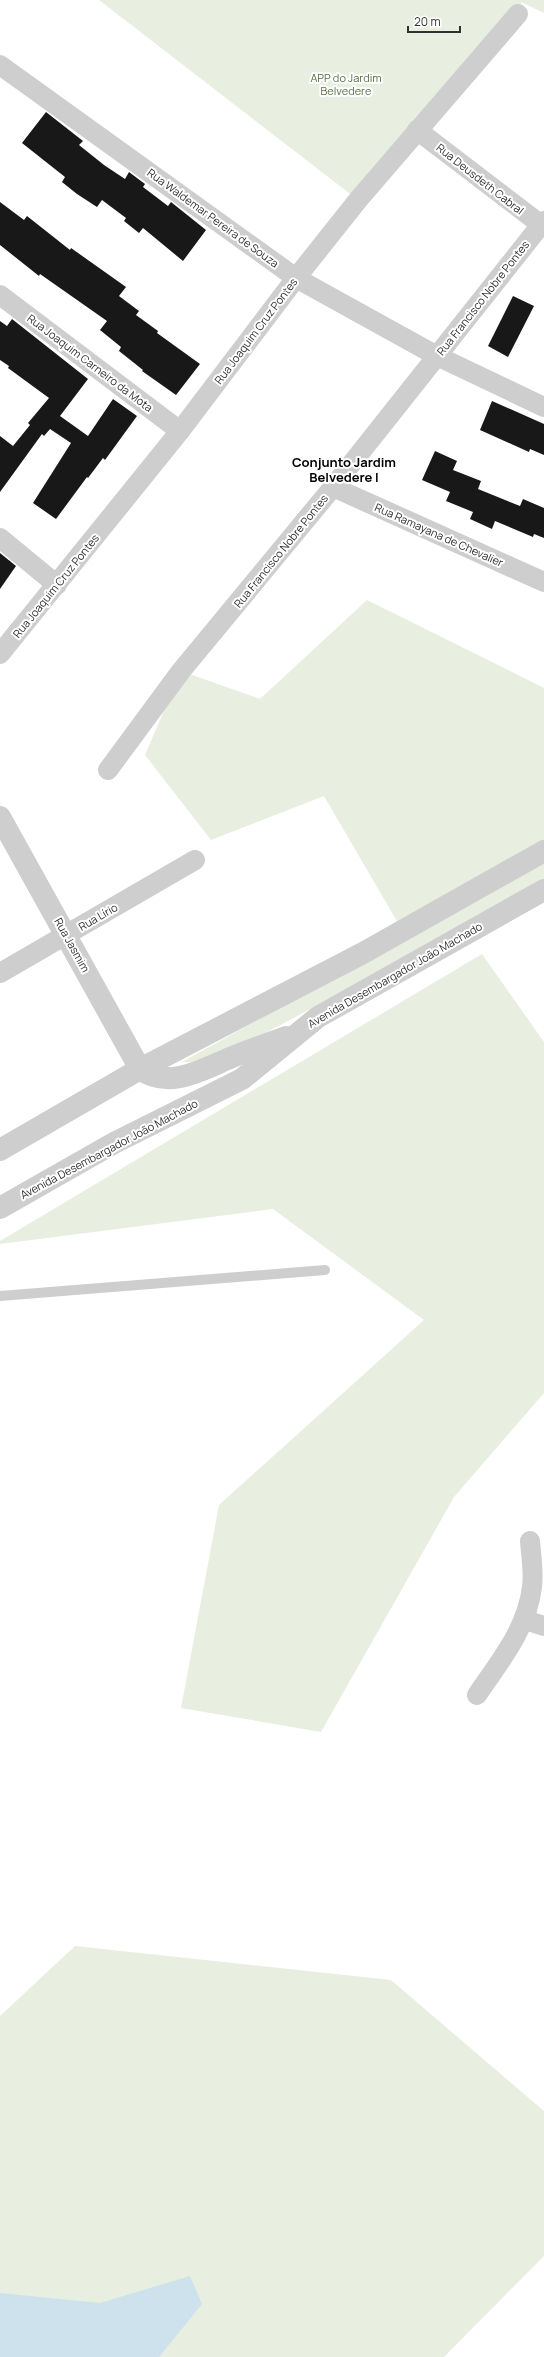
<svg xmlns="http://www.w3.org/2000/svg" width="544" height="2357" font-family="Manrope,sans-serif">
	<style>
		.green { fill: #e8eee0 }
		.water { fill: #cde2ec }
		.building { fill: #181818 }
		.lines { fill: none; stroke-linecap: round; stroke-linejoin: round }
		.service { stroke: #cecece; stroke-width: 10 }
		.minor { stroke: #cecece; stroke-width: 20 }
		.tertiary { stroke: #cecece; stroke-width: 22 }
		.labels { text-anchor: middle; stroke-width: 4; stroke-linejoin: round; paint-order: stroke }
		.park-label { font-size: 11px; fill: #566d3f; stroke: #fff }
		.street-label { font-size: 11px; fill: #313131; stroke: #fff }
		.quarter-label { font-size: 13px; font-weight: bold; fill: #000; stroke: #fff }
	</style>
	<rect width="100%" height="100%" fill="#fff"/>
	<!-- green -->
	<g class="green">
		<polygon points="99,0 544,0 544,13 521,2 518,14 358,200"/>
		<polygon points="367,600 544,688 544,842 401,928 324,796 211,840 145,755 181,671 260,699"/>
		<polygon points="544,861 544,883 210,1063 182,1062"/>
		<polygon points="482,954 544,1042 544,1393 454,1497 321,1732 181,1708 219,1505 424,1320 273,1209 0,1244 0,1241"/>
		<polygon points="75,1946 391,1980 544,2111 544,2256 444,2357 0,2357 0,2016"/>
	</g>
	<!-- water -->
	<polygon class="water" points="190,2276 202,2304 159,2357 0,2357 0,2293 100,2303"/>
	<!-- building -->
	<g class="building">
		<polygon points="46,112 83,141 79,145 104,165 125,179 129,172 145,184 143,187 168,206 171,202 206,230 183,261 143,228 139,233 124,221 126,218 102,200 97,207 77,194 62,182 65,177 22,143"/>
		<polygon points="0,202 24,220 27,216 70,250 71,248 126,287 119,296 139,311 136,315 158,331 157,333 200,364 176,395 142,371 143,370 119,351 121,347 100,330 107,321 40,274 39,276 0,245"/>
		<polygon points="513,296 534,306 508,357 488,346"/>
		<polygon points="12,319 88,379 60,416 88,436 113,399 137,416 105,460 103,458 88,478 87,477 56,519 33,503 71,443 50,429 44,436 42,434 0,492 0,436 13,446 30,425 28,423 49,398 8,368 9,366 0,360 0,321 7,326"/>
		<polygon points="492,401 544,424 544,455 530,449 529,452 480,430"/>
		<polygon points="435,451 457,461 453,470 481,481 478,489 520,506 523,499 544,508 544,538 534,534 533,537 495,521 492,529 470,519 473,512 446,501 450,492 422,480"/>
		<polygon points="0,553 16,566 0,589"/>
	</g>
	<g class="lines">
		<!-- service -->
		<polyline class="service" points="0,1296 325,1270"/>
		<!-- minor -->
		<g class="minor">
			<polyline points="0,65 296,278 437,356 544,407"/>
			<polyline points="417,130 544,227"/>
			<polyline points="0,295 180,431"/>
			<polyline points="333,487 544,582"/>
			<polyline points="0,538 57,585"/>
			<polyline points="0,654 180,431 296,278 358,200 518,14"/>
			<polyline points="108,770 181,671 333,487 544,221"/>
			<polyline points="0,973 195,860"/>
			<polyline points="525,1620 544,1626"/>
			<path d="M 477,1695 C 500,1661 527,1629 532,1587 C 534,1572 531,1555 530,1541"/>
		</g>
		<!-- tertiary -->
		<g class="tertiary">
			<path d="M 0,817 L 140,1069 C 168,1090 202,1070 230,1058 C 249,1050 267,1044 286,1037"/>
			<polyline points="0,1150 140,1069 363,953 544,851"/>
			<polyline points="0,1208 114,1143 242,1079 318,1017 544,890"/>
		</g>
	</g>
	<g class="labels">
		<!-- park labels -->
		<g class="park-label">
			<text x="346" y="82">APP do Jardim<tspan x="346" dy="13">Belvedere</tspan></text>
		</g>
		<!-- street labels -->
		<g class="street-label">
			<text transform="translate(480 179) rotate(38)" y="4">Rua Deusdeth Cabral</text>
			<text transform="translate(213 218) rotate(36)" y="4">Rua Waldemar Pereira de Souza</text>
			<text transform="translate(483 298) rotate(-52)" y="4">Rua Francisco Nobre Pontes</text>
			<text transform="translate(256 331) rotate(-53)" y="4">Rua Joaquim Cruz Pontes</text>
			<text transform="translate(90 363) rotate(37)" y="4">Rua Joaquim Carneiro da Mota</text>
			<text transform="translate(439 535) rotate(24)" y="4">Rua Ramayana de Chevalier</text>
			<text transform="translate(281 551) rotate(-51)" y="4">Rua Francisco Nobre Pontes</text>
			<text transform="translate(56 586) rotate(-51)" y="4">Rua Joaquim Cruz Pontes</text>
			<text transform="translate(98 917) rotate(-30)" y="4">Rua Lírio</text>
			<text transform="translate(72 945) rotate(61)" y="4">Rua Jasmim</text>
			<text transform="translate(395 975) rotate(-30)" y="4">Avenida Desembargador João Machado</text>
			<text transform="translate(109 1149) rotate(-28)" y="4">Avenida Desembargador João Machado</text>
		</g>
		<!-- quarter labels -->
		<g class="quarter-label">
			<text x="344" y="467">Conjunto Jardim<tspan x="344" dy="15">Belvedere I</tspan></text>
		</g>
	</g>
	<!-- scale -->
	<path d="M408 26v6h52v-6" fill="none" stroke="#313131" stroke-width="2"/>
	<text x="414" y="26" font-size="12" fill="#313131" stroke="#ffffff" stroke-width="3" paint-order="stroke">20 m</text>
</svg>
